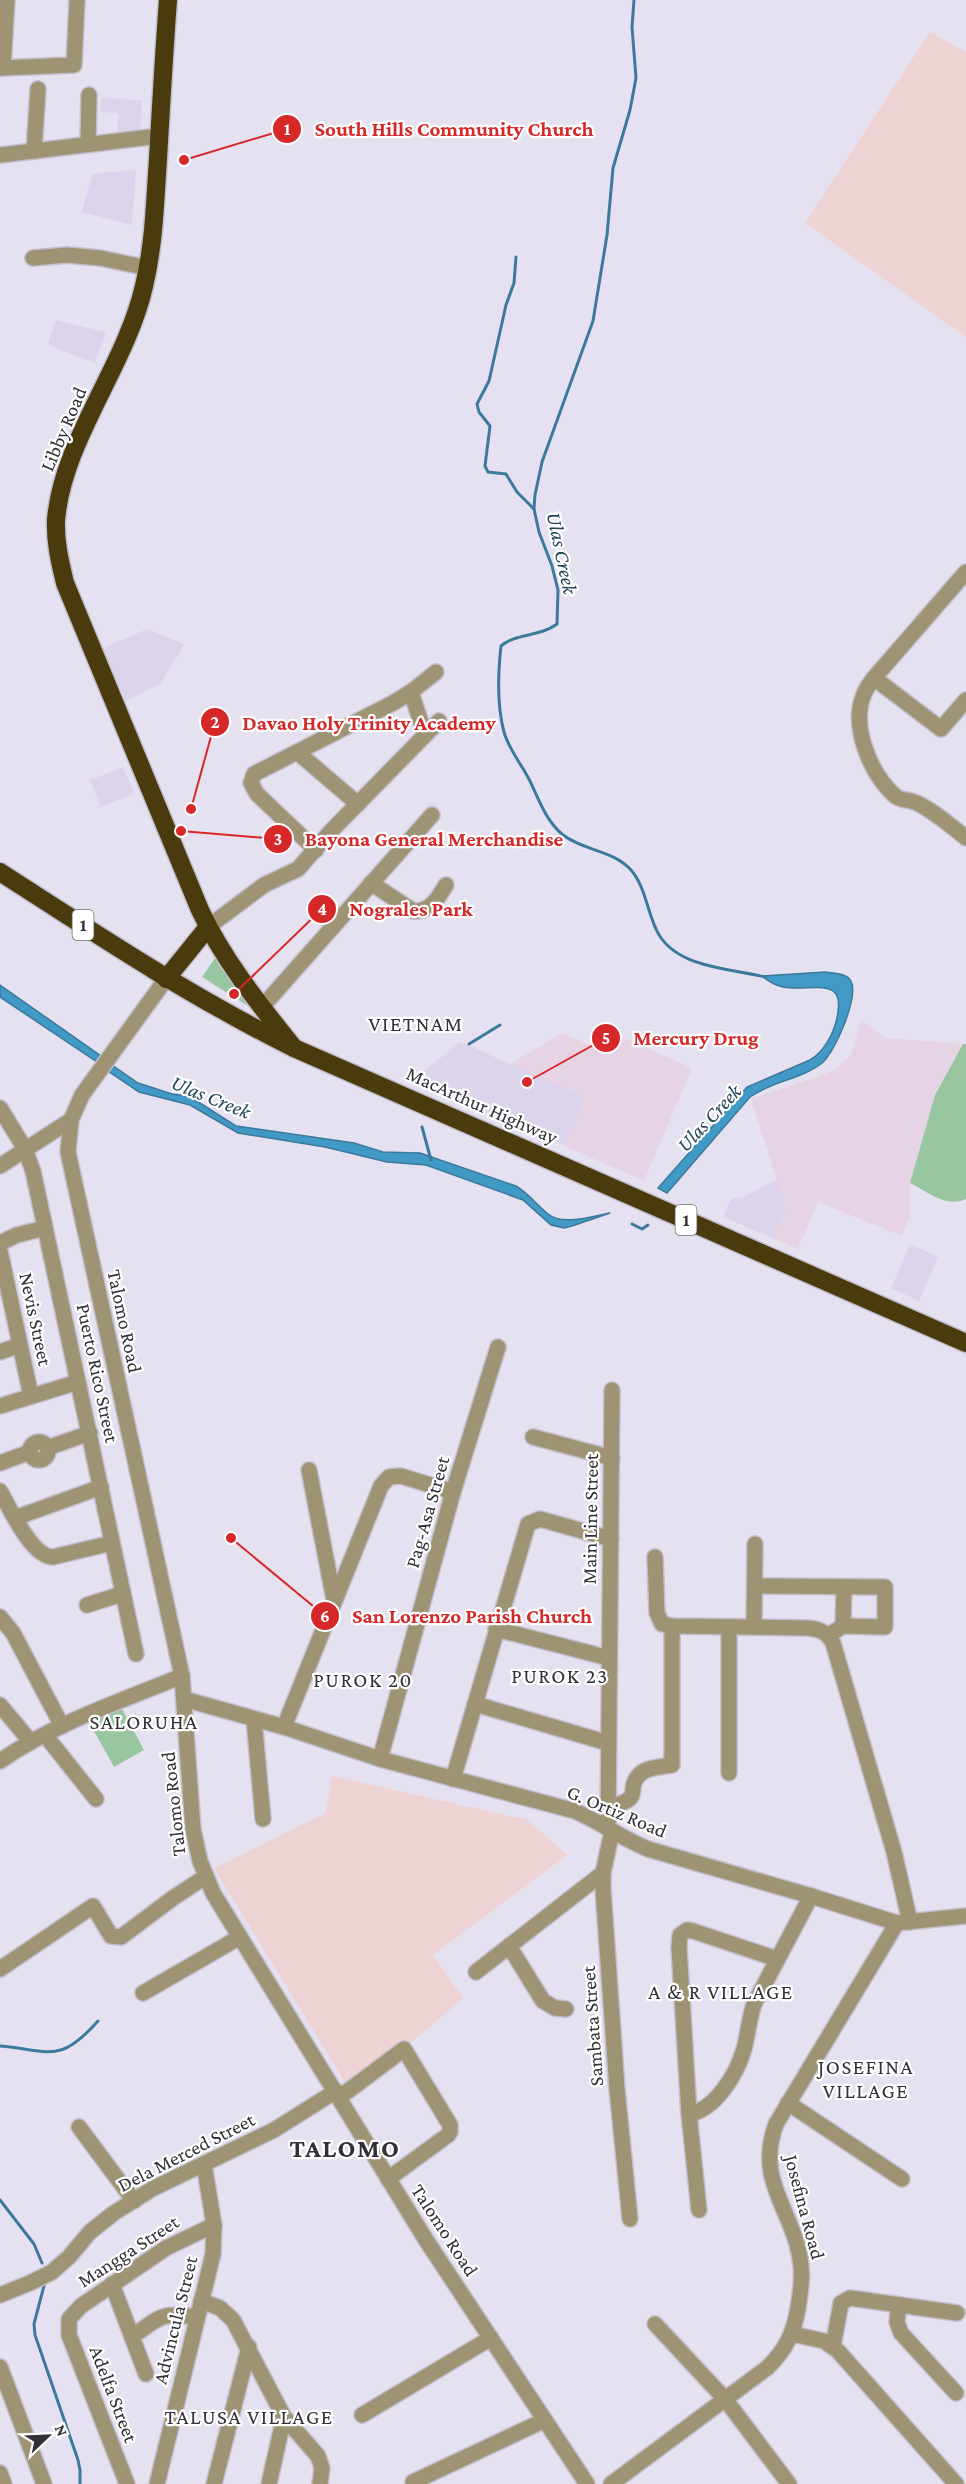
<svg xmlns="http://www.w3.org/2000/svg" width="966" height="2484" font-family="'Crimson Pro',serif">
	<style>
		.built { fill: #dcd4eb }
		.industrial { fill: #e6d3e3 }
		.education { fill: #edd3d3 }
		.green { fill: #98c6a0 }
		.water { fill: #4199c6; stroke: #3c7a9b; stroke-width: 1.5 }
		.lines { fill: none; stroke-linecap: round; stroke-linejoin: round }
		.stream { stroke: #3c7a9b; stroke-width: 3 }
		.minor-casing { stroke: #c2becc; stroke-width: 18 }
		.highway-casing { stroke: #c2becc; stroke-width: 21 }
		.minor { stroke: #9e9473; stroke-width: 15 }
		.highway { stroke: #493b0e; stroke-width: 18 }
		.labels { text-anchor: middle; stroke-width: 4.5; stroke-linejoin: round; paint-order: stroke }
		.shield { fill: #fff; stroke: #706e72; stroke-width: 1.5 }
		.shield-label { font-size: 18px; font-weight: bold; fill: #323036 }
		.street-label { font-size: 20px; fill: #323036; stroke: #fff }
		.water-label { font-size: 21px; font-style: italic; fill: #1f4558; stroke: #fff }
		.neighbourhood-label { font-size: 21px; letter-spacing: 1.5px; fill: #323036; stroke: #fff }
		.district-label { font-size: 26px; font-weight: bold; letter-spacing: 1.5px; fill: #323036; stroke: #fff }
		.leader { fill: none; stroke: #d62828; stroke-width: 2 }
		.callout-dot { fill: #d62828; stroke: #fff; stroke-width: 2 }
		.mark-label { font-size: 18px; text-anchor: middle; font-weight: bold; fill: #fff }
		.callout-label { font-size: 21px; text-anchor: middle; font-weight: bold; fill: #d62828; stroke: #fff; stroke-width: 4.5; stroke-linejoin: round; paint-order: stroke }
	</style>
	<rect width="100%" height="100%" fill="#e6e1f1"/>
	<!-- built -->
	<g class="built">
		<polygon points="101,98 142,100 140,135 117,138 118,113 100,112"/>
		<polygon points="136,170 132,225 82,212 92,174"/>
		<polygon points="55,320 106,332 95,363 48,345"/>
		<polygon points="147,629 184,644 161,683 126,701 103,648"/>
		<polygon points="123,767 134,794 101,807 90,780"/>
		<polygon points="460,1042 586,1097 565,1146 414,1079"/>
		<polygon points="777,1179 786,1209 774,1239 723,1217 731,1199 744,1197"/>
		<polygon points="910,1244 938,1257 919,1301 891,1288"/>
	</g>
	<!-- industrial -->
	<g class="industrial">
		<polygon points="861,1020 885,1038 963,1044 935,1095 910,1183 910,1216 902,1236 818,1202 798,1249 774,1239 786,1209 751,1099 833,1071 851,1055"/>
		<polygon points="562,1033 606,1052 614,1034 692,1068 644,1181 565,1146 586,1097 510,1064"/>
	</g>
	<!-- education -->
	<g class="education">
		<polygon points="930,32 966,52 966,337 805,223"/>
		<polygon points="332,1776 528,1820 567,1855 433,1955 463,1998 405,2048 348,2087 214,1868 326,1813"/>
	</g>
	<!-- green -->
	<g class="green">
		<polygon points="215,958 248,1006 202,977"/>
		<path d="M 963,1044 L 966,1044 L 966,1199 C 946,1208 928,1192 910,1183 L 935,1095 Z"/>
		<polygon points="120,1705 144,1750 114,1767 89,1722"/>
	</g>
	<!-- water -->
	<g class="water">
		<path d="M 825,972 C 833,973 847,973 851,981 C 859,997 835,1052 822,1063 C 802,1079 772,1081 750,1097 L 667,1193 L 658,1188 L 747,1087 L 810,1060 C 823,1052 832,1037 836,1022 C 849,972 811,993 783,987 C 774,985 768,981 762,976 Z"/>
		<polygon points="0,985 101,1056 97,1062 0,997"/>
		<path d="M 112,1065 L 138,1083 L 172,1094 L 189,1096 L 236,1126 L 354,1143 L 383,1152 L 420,1153 L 516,1186 C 529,1194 537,1205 548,1214 C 563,1226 593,1216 610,1213 L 572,1226 L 564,1228 L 551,1225 L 523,1200 L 426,1165 L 387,1162 L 325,1147 L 238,1133 L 190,1105 L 139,1092 L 108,1071 Z"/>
	</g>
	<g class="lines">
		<!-- stream -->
		<g class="stream">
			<path d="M 634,0 L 632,27 L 636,78 L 630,110 L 613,168 L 607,235 L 593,321 L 542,462 L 535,495 L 534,509 L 539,532 L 552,566 L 558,590 L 557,624 C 540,637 516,633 501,646 C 498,673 497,706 504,732 C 509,750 522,765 530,781 C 539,800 546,821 563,835 C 584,851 613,850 631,870 C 645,886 647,910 656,929 C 673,968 729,968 765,977"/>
			<polyline points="516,257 514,283 506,305 489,381 477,404 479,412 490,426 485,466 488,472 506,474 517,492 534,509"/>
			<polyline points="469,1044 500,1025"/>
			<polyline points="422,1127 431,1160"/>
			<polyline points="632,1224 642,1229 648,1225"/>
			<path d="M 0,2046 C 50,2050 59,2065 98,2021"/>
			<polyline points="0,2200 34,2244 42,2263"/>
			<polyline points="45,2282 34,2324 35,2335 78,2460 80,2470 80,2484"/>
		</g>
		<!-- minor casing -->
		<g class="minor-casing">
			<g id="minor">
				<polyline points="0,68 74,65 77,0"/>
				<polyline points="3,68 7,0"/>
				<polyline points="88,144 89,95"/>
				<polyline points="34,151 38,89"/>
				<polyline points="0,155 159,136"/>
				<polyline points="33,258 67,255 100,258 148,268"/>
				<path d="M 966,572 L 874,678 C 870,683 866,689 864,694 C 850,727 871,774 895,796 C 900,801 910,799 917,803 C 935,812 950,825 966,838"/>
				<polyline points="874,678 941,729 966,700"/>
				<polyline points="411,692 425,735"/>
				<polyline points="297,752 358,804"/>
				<polyline points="316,850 257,794 251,783 254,774 393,703 411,692 436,672"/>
				<path d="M 371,883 L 413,911 C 431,912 438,898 446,885"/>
				<polyline points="208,927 264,885 298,869 332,830 439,721"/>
				<polyline points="166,979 82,1095 71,1120 68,1152 182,1676 193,1829 200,1861 213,1893 426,2240 587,2484"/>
				<polyline points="262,1007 432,815"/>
				<polyline points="0,1108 25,1149 33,1171 136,1654"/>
				<polyline points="0,1166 71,1120"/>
				<polyline points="0,1243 17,1235 45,1228"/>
				<polyline points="0,1251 31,1396"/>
				<polyline points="0,1352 20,1345"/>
				<polyline points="0,1406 78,1382"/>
				<polyline points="533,1437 612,1458"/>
				<circle cx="39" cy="1451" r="9"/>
				<polyline points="47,1448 90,1433"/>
				<polyline points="0,1463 30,1452"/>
				<polyline points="309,1470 334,1600"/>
				<path d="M 0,1491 C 10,1509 32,1557 53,1557 L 112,1543"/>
				<polyline points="15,1518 101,1487"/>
				<path d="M 655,1557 L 657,1613 L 662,1624 L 672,1626 L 807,1628 C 820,1629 827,1632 833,1643 L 894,1852 L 910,1922"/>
				<polyline points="755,1586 885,1587 885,1627 843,1626 829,1635"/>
				<polyline points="87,1605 122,1594"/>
				<polyline points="0,1617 13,1633 62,1726"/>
				<polyline points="843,1626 844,1587"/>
				<polyline points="754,1627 755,1544"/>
				<polyline points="496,1629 609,1658"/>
				<path d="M 184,1699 L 284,1727 L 380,1759 L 575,1811 C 600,1822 623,1839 648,1849 L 811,1896 L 897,1923 L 966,1916"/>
				<polyline points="475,1704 608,1743"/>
				<polyline points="0,1705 31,1742"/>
				<polyline points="254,1719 263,1819"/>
				<polyline points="284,1727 381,1486 389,1477 401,1476 453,1492"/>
				<polyline points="45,1735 96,1799"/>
				<polyline points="380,1759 453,1492 498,1347"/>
				<path d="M 0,1761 C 55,1723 121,1701 182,1676"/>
				<polyline points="729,1773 729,1627"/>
				<polyline points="453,1779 528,1524 540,1519 611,1539"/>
				<path d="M 608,1807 C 647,1798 624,1791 639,1775 C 646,1767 661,1767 672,1765 L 672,1626"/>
				<polyline points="608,1828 612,1390"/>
				<polyline points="612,1831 603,1873 603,1889 617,2089 630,2219"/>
				<polyline points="509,1946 543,2001 555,2008 566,2009"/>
				<polyline points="0,1969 93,1906 111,1936 121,1937 173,1898 205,1877"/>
				<polyline points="476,1972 603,1873"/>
				<polyline points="143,1993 240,1937"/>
				<polyline points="340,2097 404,2049 450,2125 450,2132 448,2135 388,2179"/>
				<polyline points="788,2103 902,2179"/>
				<path d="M 689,2114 C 715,2110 737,2074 744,2049 C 748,2034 749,2019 754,2004 L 811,1896"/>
				<polyline points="79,2127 134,2201"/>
				<polyline points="699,2210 689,2114 679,1947 680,1935 687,1930 693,1931 777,1959"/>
				<polyline points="112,2284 146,2374"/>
				<polyline points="0,2295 30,2283 52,2272 69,2257 90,2232 114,2213 152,2189 274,2130 336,2091"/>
				<polyline points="201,2301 220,2308 233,2320 284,2417 318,2456 322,2468 320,2484"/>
				<polyline points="899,2305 897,2322 901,2333 956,2393"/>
				<polyline points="655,2324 725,2399 789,2484"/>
				<polyline points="792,2334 824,2341 838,2351 956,2484"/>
				<path d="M 132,2337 C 161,2316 161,2312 197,2317"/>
				<polyline points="833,2346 841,2303 850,2298 957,2313"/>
				<polyline points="0,2367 44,2484"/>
				<polyline points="362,2415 491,2338"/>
				<polyline points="0,2473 4,2484"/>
				<polyline points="413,2482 545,2420"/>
				<polyline points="127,2484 69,2335 69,2319 81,2306 166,2248 214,2225"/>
				<polyline points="157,2484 213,2254 214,2225 204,2164"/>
				<polyline points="214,2484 249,2347"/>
				<polyline points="269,2484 284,2417"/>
				<path d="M 611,2484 L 767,2368 C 785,2351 794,2333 798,2308 C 800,2294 803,2280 801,2266 C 796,2212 754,2183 776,2124 L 897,1923"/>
			</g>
		</g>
		<!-- highway casing -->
		<g class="highway-casing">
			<g id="highway">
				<path d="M 168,0 C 164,53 161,106 158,159 C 155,202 154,245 144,286 C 126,366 63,439 56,520 C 55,542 60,562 65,583 L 200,910 C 224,961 259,1004 294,1048"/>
				<path d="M 0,872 C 96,934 191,997 294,1048 L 966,1343"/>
				<polyline points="166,979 208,927"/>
			</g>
		</g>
		<!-- minor -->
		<use href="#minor" class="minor"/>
		<!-- highway -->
		<use href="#highway" class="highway"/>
	</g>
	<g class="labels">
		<!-- shield labels -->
		<g class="shield">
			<rect x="72.5" y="910" width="21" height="30" rx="4.5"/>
			<rect x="675.5" y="1205" width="21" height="30" rx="4.5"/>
		</g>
		<g class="shield-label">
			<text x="83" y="931">1</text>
			<text x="686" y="1226">1</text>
		</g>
		<!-- street labels -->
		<g class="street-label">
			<text transform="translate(63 429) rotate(-67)" y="7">Libby Road</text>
			<text transform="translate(482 1105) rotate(24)" y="7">MacArthur Highway</text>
			<text transform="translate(36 1319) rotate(78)" y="7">Nevis Street</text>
			<text transform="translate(125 1321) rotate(78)" y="7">Talomo Road</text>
			<text transform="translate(98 1373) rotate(78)" y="7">Puerto Rico Street</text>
			<text transform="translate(427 1512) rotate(-74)" y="7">Pag-Asa Street</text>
			<text transform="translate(590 1519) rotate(-89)" y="7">Main Line Street</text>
			<text transform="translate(173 1804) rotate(-96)" y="7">Talomo Road</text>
			<text transform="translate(617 1811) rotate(23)" y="7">G. Ortiz Road</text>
			<text transform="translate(592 2026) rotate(-94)" y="7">Sambata Street</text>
			<text transform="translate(186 2152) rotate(-27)" y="7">Dela Merced Street</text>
			<text transform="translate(805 2207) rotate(75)" y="7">Josefina Road</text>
			<text transform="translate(445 2230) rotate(57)" y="7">Talomo Road</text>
			<text transform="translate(128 2251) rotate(-33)" y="7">Mangga Street</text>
			<text transform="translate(175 2320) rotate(-76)" y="7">Advincula Street</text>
			<text transform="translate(114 2394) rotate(69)" y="7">Adelfa Street</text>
		</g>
		<!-- water labels -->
		<g class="water-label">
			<text transform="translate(562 553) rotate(78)" y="7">Ulas Creek</text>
			<text transform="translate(211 1097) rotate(22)" y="7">Ulas Creek</text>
			<text transform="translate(709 1118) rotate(-47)" y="7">Ulas Creek</text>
		</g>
		<!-- neighbourhood labels -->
		<g class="neighbourhood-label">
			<text x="416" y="1031">VIETNAM</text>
			<text x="560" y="1683">PUROK 23</text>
			<text x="363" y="1687">PUROK 20</text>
			<text x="144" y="1729">SALORUHA</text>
			<text x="721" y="1999">A &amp; R VILLAGE</text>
			<text x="866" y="2074">JOSEFINA<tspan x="866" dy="24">VILLAGE</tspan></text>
			<text x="249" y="2424">TALUSA VILLAGE</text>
		</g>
		<!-- district labels -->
		<g class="district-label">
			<text x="345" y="2157">TALOMO</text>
		</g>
	</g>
	<!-- callouts -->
	<path class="leader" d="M184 160L287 129M191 809L215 722M181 831L278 839M234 994L322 909M527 1082L606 1038M231 1538L325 1616"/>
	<g class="callout-dot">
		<circle cx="184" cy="160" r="6"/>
		<circle cx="191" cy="809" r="6"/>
		<circle cx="181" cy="831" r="6"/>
		<circle cx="234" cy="994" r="6"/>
		<circle cx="527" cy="1082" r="6"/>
		<circle cx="231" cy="1538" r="6"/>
		<circle cx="287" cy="129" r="15"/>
		<circle cx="215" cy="722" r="15"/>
		<circle cx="278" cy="839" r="15"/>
		<circle cx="322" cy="909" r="15"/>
		<circle cx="606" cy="1038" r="15"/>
		<circle cx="325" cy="1616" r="15"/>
	</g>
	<g class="mark-label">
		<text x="287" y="135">1</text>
		<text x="215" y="728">2</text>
		<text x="278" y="845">3</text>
		<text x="322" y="915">4</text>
		<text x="606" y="1044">5</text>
		<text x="325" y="1622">6</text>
	</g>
	<g class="callout-label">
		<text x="454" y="136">South Hills Community Church</text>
		<text x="369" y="730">Davao Holy Trinity Academy</text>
		<text x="434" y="846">Bayona General Merchandise</text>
		<text x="411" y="916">Nograles Park</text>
		<text x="696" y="1045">Mercury Drug</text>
		<text x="472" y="1623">San Lorenzo Parish Church</text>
	</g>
	<!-- north arrow -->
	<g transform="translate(48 2436) rotate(67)" stroke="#ffffff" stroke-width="4.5" paint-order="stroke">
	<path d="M0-4.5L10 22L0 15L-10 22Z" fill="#323036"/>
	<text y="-9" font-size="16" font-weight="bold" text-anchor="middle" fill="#323036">N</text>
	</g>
</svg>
